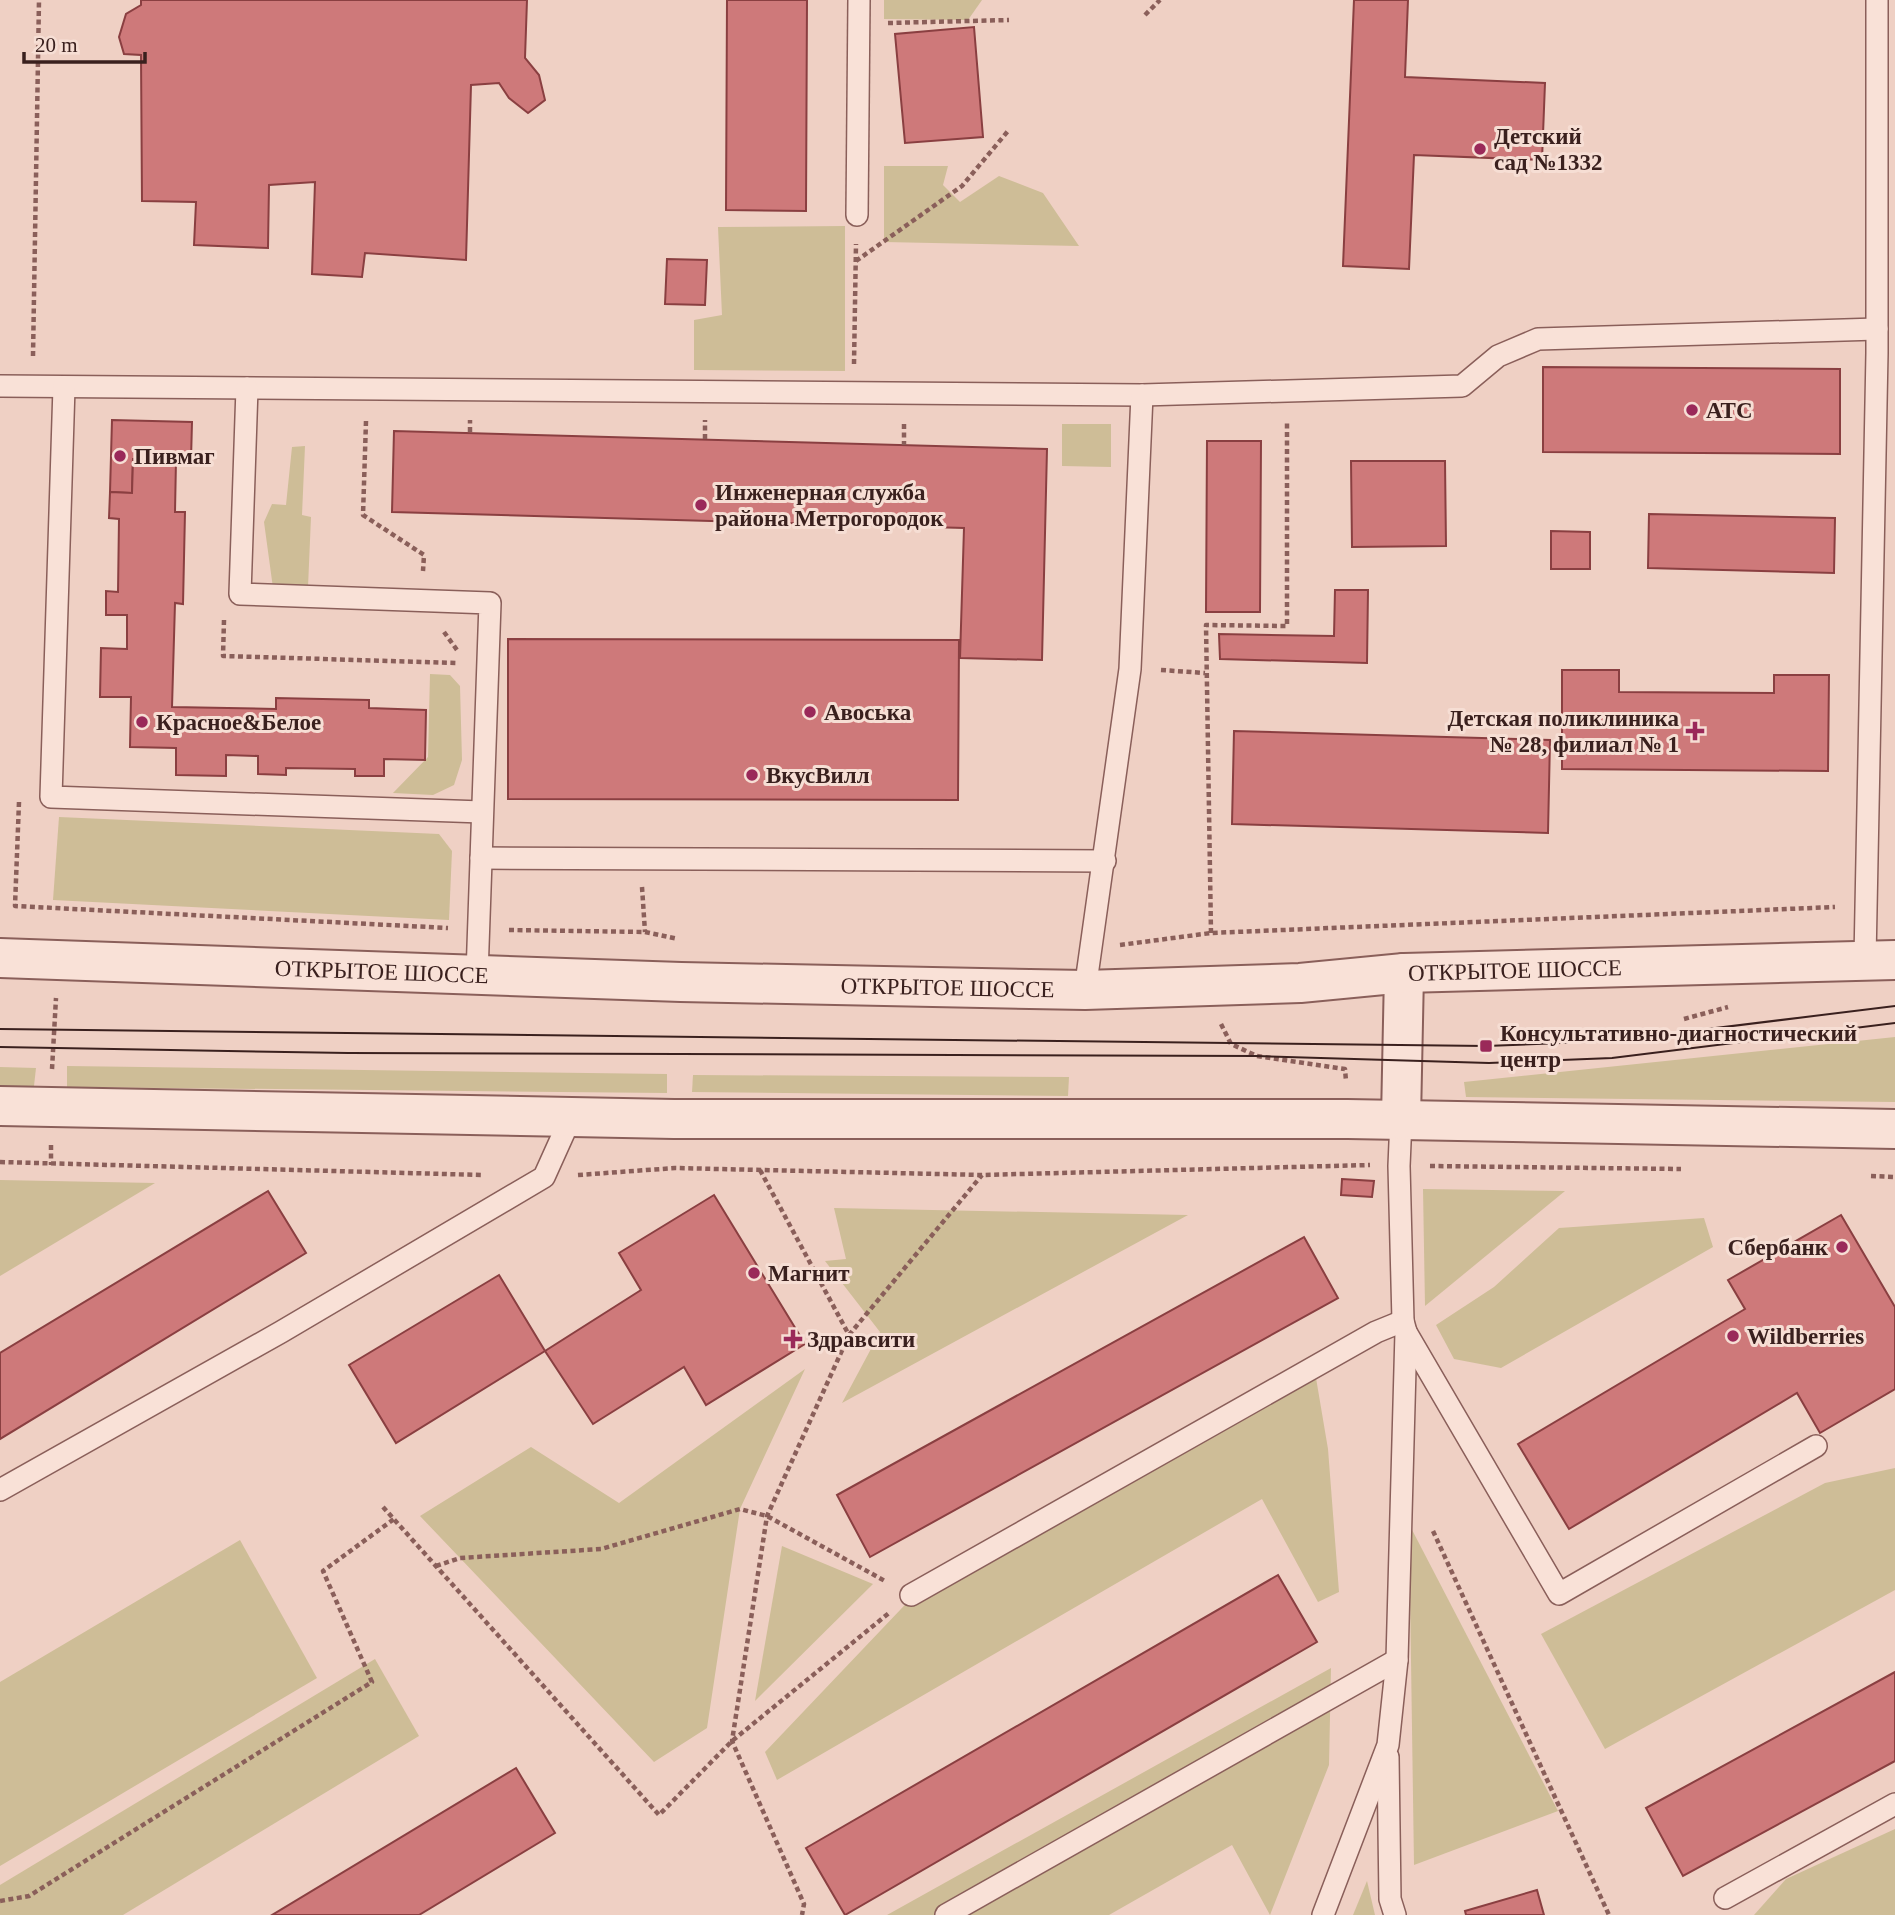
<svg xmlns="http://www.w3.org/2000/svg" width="1895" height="1915" font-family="Georgia,serif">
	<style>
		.green { fill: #cebd97 }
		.building { fill: #ce797a; stroke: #8a3f41; stroke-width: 2 }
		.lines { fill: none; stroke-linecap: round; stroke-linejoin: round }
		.service-casing { stroke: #8a5f5a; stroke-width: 24 }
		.minor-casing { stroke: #8a5f5a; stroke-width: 42 }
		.tertiary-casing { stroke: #8a5f5a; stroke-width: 42 }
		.path { stroke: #8a5f5a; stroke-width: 4.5; stroke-dasharray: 5 3.5; stroke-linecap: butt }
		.service { stroke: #f9e1d7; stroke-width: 21 }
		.minor { stroke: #f9e1d7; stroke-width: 38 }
		.tertiary { stroke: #f9e1d7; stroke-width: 38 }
		.tram { stroke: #3a201e; stroke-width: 2 }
		.poi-dot { fill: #9a2959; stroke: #f6ded4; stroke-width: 2.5 }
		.labels { text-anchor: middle; stroke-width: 6; stroke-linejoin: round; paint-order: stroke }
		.poi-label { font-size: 23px; font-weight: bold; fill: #3a201e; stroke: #f6ded4; text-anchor: start }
		.street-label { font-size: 23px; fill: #3a201e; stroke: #f6ded4 }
	</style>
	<rect width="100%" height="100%" fill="#efd0c4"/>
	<!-- green -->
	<g class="green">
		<polygon points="884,0 982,0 968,20 884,19"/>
		<polygon points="884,166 948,166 943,185 960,202 999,176 1043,193 1079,246 884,242"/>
		<polygon points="845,226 845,371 694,370 694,320 722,315 718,227"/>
		<polygon points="1062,424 1111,424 1111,467 1062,466"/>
		<polygon points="305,446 302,515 311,517 308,587 273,588 264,522 272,504 286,505 292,447"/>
		<polygon points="430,674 450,675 460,686 462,760 454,785 433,795 393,793 428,757"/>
		<polygon points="59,817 439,834 452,851 449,920 53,900"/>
		<polygon points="1895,1037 1895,1102 1466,1097 1464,1082"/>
		<polygon points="67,1066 667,1074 667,1093 67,1087"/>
		<polygon points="0,1067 36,1068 34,1086 0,1086"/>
		<polygon points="693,1075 1069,1077 1068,1096 692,1092"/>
		<polygon points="0,1180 155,1183 0,1276"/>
		<polygon points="1423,1189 1565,1191 1425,1306"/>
		<polygon points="834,1208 1188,1215 842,1403 880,1332 825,1261 846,1259"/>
		<polygon points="1704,1218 1713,1247 1501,1368 1454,1359 1436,1325 1494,1287 1559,1228"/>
		<polygon points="805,1369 740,1509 707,1728 654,1762 420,1516 531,1447 619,1503"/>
		<polygon points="1315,1372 1328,1449 1339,1592 1318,1602 1262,1499 777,1780 765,1752 920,1589"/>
		<polygon points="1895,1468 1895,1590 1605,1749 1541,1634 1825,1483"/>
		<polygon points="1409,1524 1558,1811 1414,1865"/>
		<polygon points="240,1540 317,1678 0,1866 0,1682"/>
		<polygon points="782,1546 873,1584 755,1701"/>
		<polygon points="375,1659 419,1736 123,1915 0,1915 0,1885"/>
		<polygon points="1331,1668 1329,1765 1270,1915 1232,1845 1109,1915 887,1915"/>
		<polygon points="1895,1829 1895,1915 1754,1915 1786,1879"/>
		<polygon points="1367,1881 1375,1915 1353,1915"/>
	</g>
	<!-- building -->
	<g class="building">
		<polygon points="141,0 527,0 525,58 539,75 545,100 528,113 509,98 499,83 471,85 466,260 365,253 362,277 312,274 315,182 269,185 268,248 194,245 196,202 142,201 141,55 124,54 119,37 126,14 141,5"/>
		<polygon points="727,0 807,0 806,211 726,210"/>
		<polygon points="1354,0 1408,0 1405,77 1545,83 1542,160 1414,155 1409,269 1343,266"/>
		<polygon points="974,27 983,137 905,143 895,34"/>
		<polygon points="667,259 707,260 705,305 665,304"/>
		<polygon points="1543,367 1840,369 1840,454 1543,452"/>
		<polygon points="112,420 192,422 191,460 133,459 132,493 110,492"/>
		<polygon points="394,431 1047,449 1042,660 960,658 964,528 392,512"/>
		<polygon points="1207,441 1261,441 1260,612 1206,612"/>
		<polygon points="133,459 176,460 175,512 185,512 183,604 175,603 172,707 276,709 276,698 369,700 369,708 426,710 425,760 384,759 384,776 355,776 355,769 286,768 286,775 258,774 258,756 226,755 226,776 176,775 176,748 130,747 131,697 100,697 101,648 127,649 127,615 106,615 106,591 118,592 119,519 109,518 110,492 132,493"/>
		<polygon points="1351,461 1445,461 1446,546 1352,547"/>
		<polygon points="1649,514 1835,518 1834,573 1648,568"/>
		<polygon points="1551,531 1590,532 1590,569 1551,569"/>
		<polygon points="1335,590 1368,590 1367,663 1220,659 1219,634 1334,636"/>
		<polygon points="508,639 959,640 958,800 508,799"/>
		<polygon points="1562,670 1619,670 1619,692 1774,693 1774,675 1829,675 1828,771 1562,769"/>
		<polygon points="1234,731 1550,740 1548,833 1232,824"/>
		<polygon points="1342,1179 1374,1181 1372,1197 1341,1195"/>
		<polygon points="268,1191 306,1253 0,1439 0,1353"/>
		<polygon points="714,1195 805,1344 706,1405 684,1367 593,1424 545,1351 641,1290 619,1253"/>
		<polygon points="1841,1215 1895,1307 1895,1389 1820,1433 1797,1393 1569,1529 1518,1444 1745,1309 1728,1280"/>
		<polygon points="1304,1237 1338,1298 870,1557 837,1495"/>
		<polygon points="499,1275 545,1351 396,1443 349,1365"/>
		<polygon points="1278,1575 1317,1642 845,1915 806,1848"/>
		<polygon points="1895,1672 1895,1761 1683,1876 1646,1808"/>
		<polygon points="516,1768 555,1833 419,1915 272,1915"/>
		<polygon points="1537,1890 1544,1915 1466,1915 1465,1911"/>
	</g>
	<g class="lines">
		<!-- service casing -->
		<g class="service-casing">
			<g id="service">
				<polyline points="857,215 859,0"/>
				<polyline points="0,386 1142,395 1462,386 1498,356 1538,339 1877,329"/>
				<polyline points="64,387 51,797 482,812"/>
				<polyline points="247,388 240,594 490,603 477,975"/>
				<polyline points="481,858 1105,861"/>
				<polyline points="1865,959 1877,353 1877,0"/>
				<polyline points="1085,990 1130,669 1142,395"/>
				<polyline points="1406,1332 1559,1594 1816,1446"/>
				<polyline points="0,1490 281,1332 544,1177 571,1117"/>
				<polyline points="911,1595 1376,1332 1403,1321"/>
				<polyline points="1388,1757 1390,1899 1395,1915"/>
				<polyline points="1725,1898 1895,1804"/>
				<polyline points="946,1915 1397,1660"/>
				<polyline points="1323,1915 1388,1745 1397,1660 1406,1332 1403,1321 1399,1166 1401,1119"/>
			</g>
		</g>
		<!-- minor casing -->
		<g class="minor-casing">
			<g id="minor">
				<polyline points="0,1106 674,1119 1348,1119 1895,1129"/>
				<polyline points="1401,1119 1404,973"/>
			</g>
		</g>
		<!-- tertiary casing -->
		<g class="tertiary-casing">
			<g id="tertiary">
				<path id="s1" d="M 0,958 L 681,982 L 1085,990 L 1300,983 L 1404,973 L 1895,960"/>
			</g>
		</g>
		<!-- path -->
		<g class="path">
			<polyline points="1145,15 1160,0"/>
			<polyline points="888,23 1009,20"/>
			<polyline points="856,261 962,186 1008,131"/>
			<polyline points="33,356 39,0"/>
			<polyline points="854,364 856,244"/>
			<polyline points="366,421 363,515 424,555 423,571"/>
			<polyline points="904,424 904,445"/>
			<polyline points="470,432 470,420"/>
			<polyline points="705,439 705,420"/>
			<polyline points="224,620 223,656 458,663"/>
			<polyline points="444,632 457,650"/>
			<polyline points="1161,670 1205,673"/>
			<polyline points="19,802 15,906 448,928"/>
			<polyline points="642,887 645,932"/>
			<polyline points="509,930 645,932 678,939"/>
			<polyline points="1211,933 1206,625 1287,626 1287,422"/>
			<polyline points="1120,945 1211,933 1835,907"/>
			<polyline points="1684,1019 1728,1007"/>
			<polyline points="1221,1024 1231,1044 1257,1056 1345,1069 1346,1081"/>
			<polyline points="52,1069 56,998"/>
			<polyline points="51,1145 51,1165"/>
			<polyline points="0,1162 482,1175"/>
			<polyline points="1430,1166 1681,1169"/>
			<polyline points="760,1170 849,1335 767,1516 732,1741 804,1904 802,1915"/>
			<polyline points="578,1175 675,1168 982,1175 1370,1165"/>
			<polyline points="1871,1176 1895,1177"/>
			<polyline points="849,1335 982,1175"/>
			<polyline points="383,1507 659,1815 732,1741 889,1613"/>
			<polyline points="1433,1531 1609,1915"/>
			<polyline points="436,1566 460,1558 601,1549 740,1509 767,1516 885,1581"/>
			<polyline points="0,1901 29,1896 372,1682 323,1571 394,1519"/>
		</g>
		<!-- service -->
		<use href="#service" class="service"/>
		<!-- minor -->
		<use href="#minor" class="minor"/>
		<!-- tertiary -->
		<use href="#tertiary" class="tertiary"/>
		<!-- tram -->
		<g class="tram">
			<polyline points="0,1029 1486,1046 1610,1041 1895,1006"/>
			<polyline points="0,1047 348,1053 1257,1056 1489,1063 1612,1058 1895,1023"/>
		</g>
	</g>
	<!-- markers -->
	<g class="poi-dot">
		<circle cx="1480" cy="149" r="7"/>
		<circle cx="1692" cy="410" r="7"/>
		<circle cx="120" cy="456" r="7"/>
		<circle cx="701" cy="505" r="7"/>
		<circle cx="810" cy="712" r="7"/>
		<circle cx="142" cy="722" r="7"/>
		<path d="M1691.5 720.5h7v7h7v7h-7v7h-7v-7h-7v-7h7z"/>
		<circle cx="752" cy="775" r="7"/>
		<rect x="1479" y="1039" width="14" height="14" rx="3.5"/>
		<circle cx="1842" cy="1247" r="7"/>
		<circle cx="754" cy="1273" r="7"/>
		<circle cx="1733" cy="1336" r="7"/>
		<path d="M789.5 1328.5h7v7h7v7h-7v7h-7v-7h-7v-7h7z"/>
	</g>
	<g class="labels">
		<!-- poi labels -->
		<g class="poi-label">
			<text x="1494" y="144">Детский<tspan x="1494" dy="26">сад №1332</tspan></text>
			<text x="1706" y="418">АТС</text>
			<text x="134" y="464">Пивмаг</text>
			<text x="715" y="500">Инженерная служба<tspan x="715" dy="26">района Метрогородок</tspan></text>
			<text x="824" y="720">Авоська</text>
			<text x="1679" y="726" text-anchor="end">Детская поликлиника<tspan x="1679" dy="26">№ 28, филиал № 1</tspan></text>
			<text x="156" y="730">Красное&amp;Белое</text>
			<text x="766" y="783">ВкусВилл</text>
			<text x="1500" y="1041">Консультативно-диагностический<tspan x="1500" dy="26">центр</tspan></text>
			<text x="1828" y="1255" text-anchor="end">Сбербанк</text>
			<text x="768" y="1281">Магнит</text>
			<text x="1747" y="1344">Wildberries</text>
			<text x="807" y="1347">Здравсити</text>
		</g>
		<!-- street labels -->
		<g class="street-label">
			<text dy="8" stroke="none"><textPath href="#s1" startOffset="1516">ОТКРЫТОЕ ШОССЕ</textPath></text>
			<text dy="8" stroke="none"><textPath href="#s1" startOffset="382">ОТКРЫТОЕ ШОССЕ</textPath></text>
			<text dy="8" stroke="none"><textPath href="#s1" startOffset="948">ОТКРЫТОЕ ШОССЕ</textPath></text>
		</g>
	</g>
	<!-- scale -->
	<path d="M24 52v10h121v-10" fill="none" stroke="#3a201e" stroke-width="3.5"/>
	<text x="35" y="52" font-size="21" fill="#3a201e" stroke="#f6ded4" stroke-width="5" paint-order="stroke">20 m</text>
</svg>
